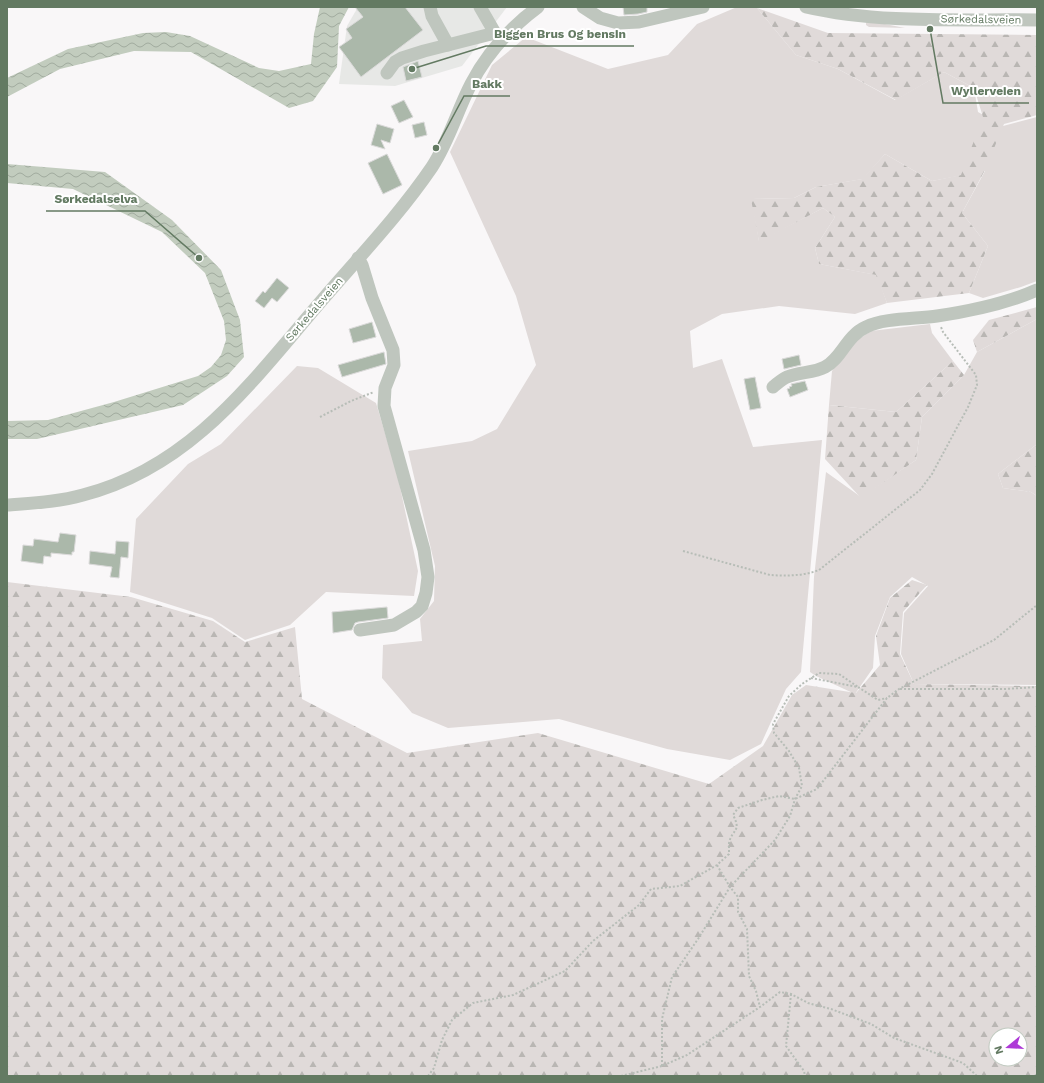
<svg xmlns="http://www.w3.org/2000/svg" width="1044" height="1083" font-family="'Work Sans',sans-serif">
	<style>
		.built { fill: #e7e8e6 }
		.green { fill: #e0dad9 }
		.forest { fill: url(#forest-firs); fill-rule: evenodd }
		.water { fill: url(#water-waves) }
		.building { fill: #abb8aa; stroke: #dbdada }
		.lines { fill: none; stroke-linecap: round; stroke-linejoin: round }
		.path { stroke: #b7bdb7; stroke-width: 2; stroke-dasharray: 2 2; stroke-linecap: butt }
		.minor { stroke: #bfc6be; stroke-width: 13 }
		.labels { text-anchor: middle; stroke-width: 4; stroke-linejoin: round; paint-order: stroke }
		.street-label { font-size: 11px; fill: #637a62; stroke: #fff }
		.leader { fill: none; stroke: #637a62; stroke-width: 1.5 }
		.callout-dot { fill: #637a62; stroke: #fff; stroke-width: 1.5 }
		.callout-label { font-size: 12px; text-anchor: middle; font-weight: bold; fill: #637a62; stroke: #fff; stroke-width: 4; stroke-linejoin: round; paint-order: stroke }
	</style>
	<defs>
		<pattern id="forest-firs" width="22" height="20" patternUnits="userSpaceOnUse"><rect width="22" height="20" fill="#e0dad9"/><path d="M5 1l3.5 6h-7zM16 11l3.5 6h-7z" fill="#b9b6b3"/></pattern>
		<pattern id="water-waves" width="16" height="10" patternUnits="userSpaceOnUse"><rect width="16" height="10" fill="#c2ccbe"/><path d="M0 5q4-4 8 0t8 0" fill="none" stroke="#a1ab9e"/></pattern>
	</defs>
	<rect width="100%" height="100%" fill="#f9f7f8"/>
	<!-- built -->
	<polygon class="built" points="358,7 507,7 462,66 395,86 339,84 347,26"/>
	<!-- green -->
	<g class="green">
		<polygon points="737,7 757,8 796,55 838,69 895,100 944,72 974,88 978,112 1003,126 1037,117 1037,281 1021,287 983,298 969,293 988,246 962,213 985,171 932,181 885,154 863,179 816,187 794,198 752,199 759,241 823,208 835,217 815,248 819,264 877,275 887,303 855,314 779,306 722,314 690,331 693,368 722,359 753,447 822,440 801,672 786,689 761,744 730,760 667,749 559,719 448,728 412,713 382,678 383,645 422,641 420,619 434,601 435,566 408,451 472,441 497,429 536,365 516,296 450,152 492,65 526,37 608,69 668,55 697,24"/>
		<polygon points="866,22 880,23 905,28 869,27 866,25"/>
		<polygon points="1037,319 1037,444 998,474 1003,488 1031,492 1037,496 1037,685 914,684 901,654 904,613 928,586 912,577 890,597 875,636 873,668 855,694 816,676 810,672 814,577 826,472 861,497 916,460 922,417 964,375 977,352"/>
		<polygon points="930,324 932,333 953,361 896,412 829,405 832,371 853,343 871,331"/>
		<polygon points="297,366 318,368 376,403 397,473 418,571 414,596 326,592 290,625 245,640 212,618 130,592 136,519 188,464 221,444"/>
	</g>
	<!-- forest -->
	<g class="forest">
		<polygon points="757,8 828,33 1037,35 1037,115 1004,124 985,170 962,213 988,246 969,293 887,303 876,275 819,264 815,248 835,217 823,208 759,242 751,199 794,198 816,187 862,179 885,154 932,181 961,175 983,117 974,88 944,72 896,100 838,69 796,55"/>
		<polygon points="1037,307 1037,319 977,352 973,340 989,320"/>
		<polygon points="953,361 964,375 922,417 916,460 861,498 825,459 829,405 896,412"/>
		<polygon points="1037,444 1037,496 1031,492 1003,488 998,474"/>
		<path d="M 912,580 L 927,585 L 903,612 L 900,654 L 914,684 L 1037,686 L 1037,1076 L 7,1076 L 7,582 L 131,597 L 213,621 L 245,642 L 295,627 L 302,699 L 407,753 L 538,733 L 709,784 L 763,746 L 792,695 L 806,685 L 856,693 L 880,665 L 876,636 L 890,598 ZM 996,1035 L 1020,1035 L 1020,1059 L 996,1059 Z"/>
	</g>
	<!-- water -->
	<g class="water">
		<polygon points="320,7 349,7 339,26 337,67 313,101 289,108 191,52 134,51 60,69 7,97 7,78 68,49 143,33 166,32 190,36 259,68 279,71 311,64 314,34"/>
		<polygon points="7,164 105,172 172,220 221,270 240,320 244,357 227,376 183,405 37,439 7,439 7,421 48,420 114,402 198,376 211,367 221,355 226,340 224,321 205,273 162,232 73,189 7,183"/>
	</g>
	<!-- building -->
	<g class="building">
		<polygon points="355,7 405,7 423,30 361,77 339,47 352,38 346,29 363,17"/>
		<polygon points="623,7 647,7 647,12 638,14 624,15"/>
		<polygon points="418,61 422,77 406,81 403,67"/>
		<polygon points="404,100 413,117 399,123 391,106"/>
		<polygon points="424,122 427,135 415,138 412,125"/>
		<polygon points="377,124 394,129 390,143 381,140 385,149 371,145"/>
		<polygon points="387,154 402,185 383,194 368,163"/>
		<polygon points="277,278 289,288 277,302 272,298 264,308 255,301 263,291 265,293"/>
		<polygon points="372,322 376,337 353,343 349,329"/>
		<polygon points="384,352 386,364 342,377 338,365"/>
		<polygon points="799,355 801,365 784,369 782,359"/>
		<polygon points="755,377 761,408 750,410 744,379"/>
		<polygon points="805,381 808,390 790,397 787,389 790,388 789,387 792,386 791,384"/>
		<polygon points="60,533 76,535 74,552 72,552 72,555 51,553 51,557 44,556 43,564 21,561 23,545 33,546 34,539 58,542"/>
		<polygon points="116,541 129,542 128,558 121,557 119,578 110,577 112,567 89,564 90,551 115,554"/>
		<polygon points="387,607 388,618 358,622 355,623 352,630 333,633 332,612"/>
	</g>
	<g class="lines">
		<!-- path -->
		<g class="path">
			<polyline points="320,417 351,401 374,392"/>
			<path d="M 683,551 L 770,575 C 786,576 804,576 819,570 L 920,490 L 932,474 L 968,407 L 977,385 L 976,375 L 943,332 L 941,327"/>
			<polyline points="811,678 858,687 878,700 887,698"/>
			<polyline points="900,689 1004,689 1037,687"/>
			<polyline points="717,865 730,887 738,897 738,912 747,929 749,976 756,991 760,1007"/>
			<polyline points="791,994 786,1046 804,1071 805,1076"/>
			<polyline points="662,1066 662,1019 672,977 698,939 730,887 775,840 790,816 795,799 802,786 799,768 789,751 774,733 773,724 789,696 802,684 819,673 839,674 858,687"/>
			<path d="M 428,1076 L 434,1068 L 442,1040 L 452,1020 L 473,1003 L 513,995 L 565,971 L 593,941 L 639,905 L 651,889 L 680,886 L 717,865 L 729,854 C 729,850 729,847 729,843 C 732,829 742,832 733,815 L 738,808 L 762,800 L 779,796 L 795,799 L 817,789 L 887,698 L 899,689 L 994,640 L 1037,605"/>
			<polyline points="621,1076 662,1066 687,1055 760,1007 780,992 791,994 808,1003 831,1009 871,1024 894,1038 963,1063 977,1076"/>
			<polyline points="1035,1076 1037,1073"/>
		</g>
		<!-- minor -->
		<g class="minor">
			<polyline points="430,7 432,16 448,45"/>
			<polyline points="480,7 495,33"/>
			<polyline points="583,7 600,18 618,23 639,22 703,7"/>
			<path d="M 806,7 C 879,24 962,19 1037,20"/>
			<polyline points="387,73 395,62 402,58 424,51 495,33 501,40"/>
			<polyline points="358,258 362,265 372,298 393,350 394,365 385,388 384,406 424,550 428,577 426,593 422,606 416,612 394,625 360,630"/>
			<path d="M 773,387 C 777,384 782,379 787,377 C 800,372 814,373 825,367 C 842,358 846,336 866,327 C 883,318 917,319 937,316 C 971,311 1005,304 1037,290"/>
			<path d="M 7,505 C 32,503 58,502 83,495 C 192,467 253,380 323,299 C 360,256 400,214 432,167 C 449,141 457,111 471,84 C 487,53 510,28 538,7"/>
		</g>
	</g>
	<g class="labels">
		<!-- street labels -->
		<g class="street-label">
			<text transform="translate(981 19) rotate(1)" y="4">Sørkedalsveien</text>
			<text transform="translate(314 309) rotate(-49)" y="4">Sørkedalsveien</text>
		</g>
	</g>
	<!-- callouts -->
	<path class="leader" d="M412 69L486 46H634M436 148L464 96H510M930 29L943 103H1029M199 258L145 211H46"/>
	<g class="callout-dot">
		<circle cx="412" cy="69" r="4"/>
		<circle cx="436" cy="148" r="4"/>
		<circle cx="930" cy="29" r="4"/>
		<circle cx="199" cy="258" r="4"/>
	</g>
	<g class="callout-label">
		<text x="560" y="38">Biggen Brus Og bensin</text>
		<text x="487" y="88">Bakk</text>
		<text x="986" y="95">Wyllerveien</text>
		<text x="96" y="203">Sørkedalselva</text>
	</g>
	<!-- border -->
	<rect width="1044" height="1083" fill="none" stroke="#637a62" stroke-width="16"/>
	<!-- north arrow -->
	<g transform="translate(1008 1047) rotate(252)"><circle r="19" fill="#ffffff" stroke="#c1cac0"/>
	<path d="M0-3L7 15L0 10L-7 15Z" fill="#ae3ad7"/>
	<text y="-6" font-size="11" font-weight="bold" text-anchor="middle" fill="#637a62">N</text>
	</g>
</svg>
